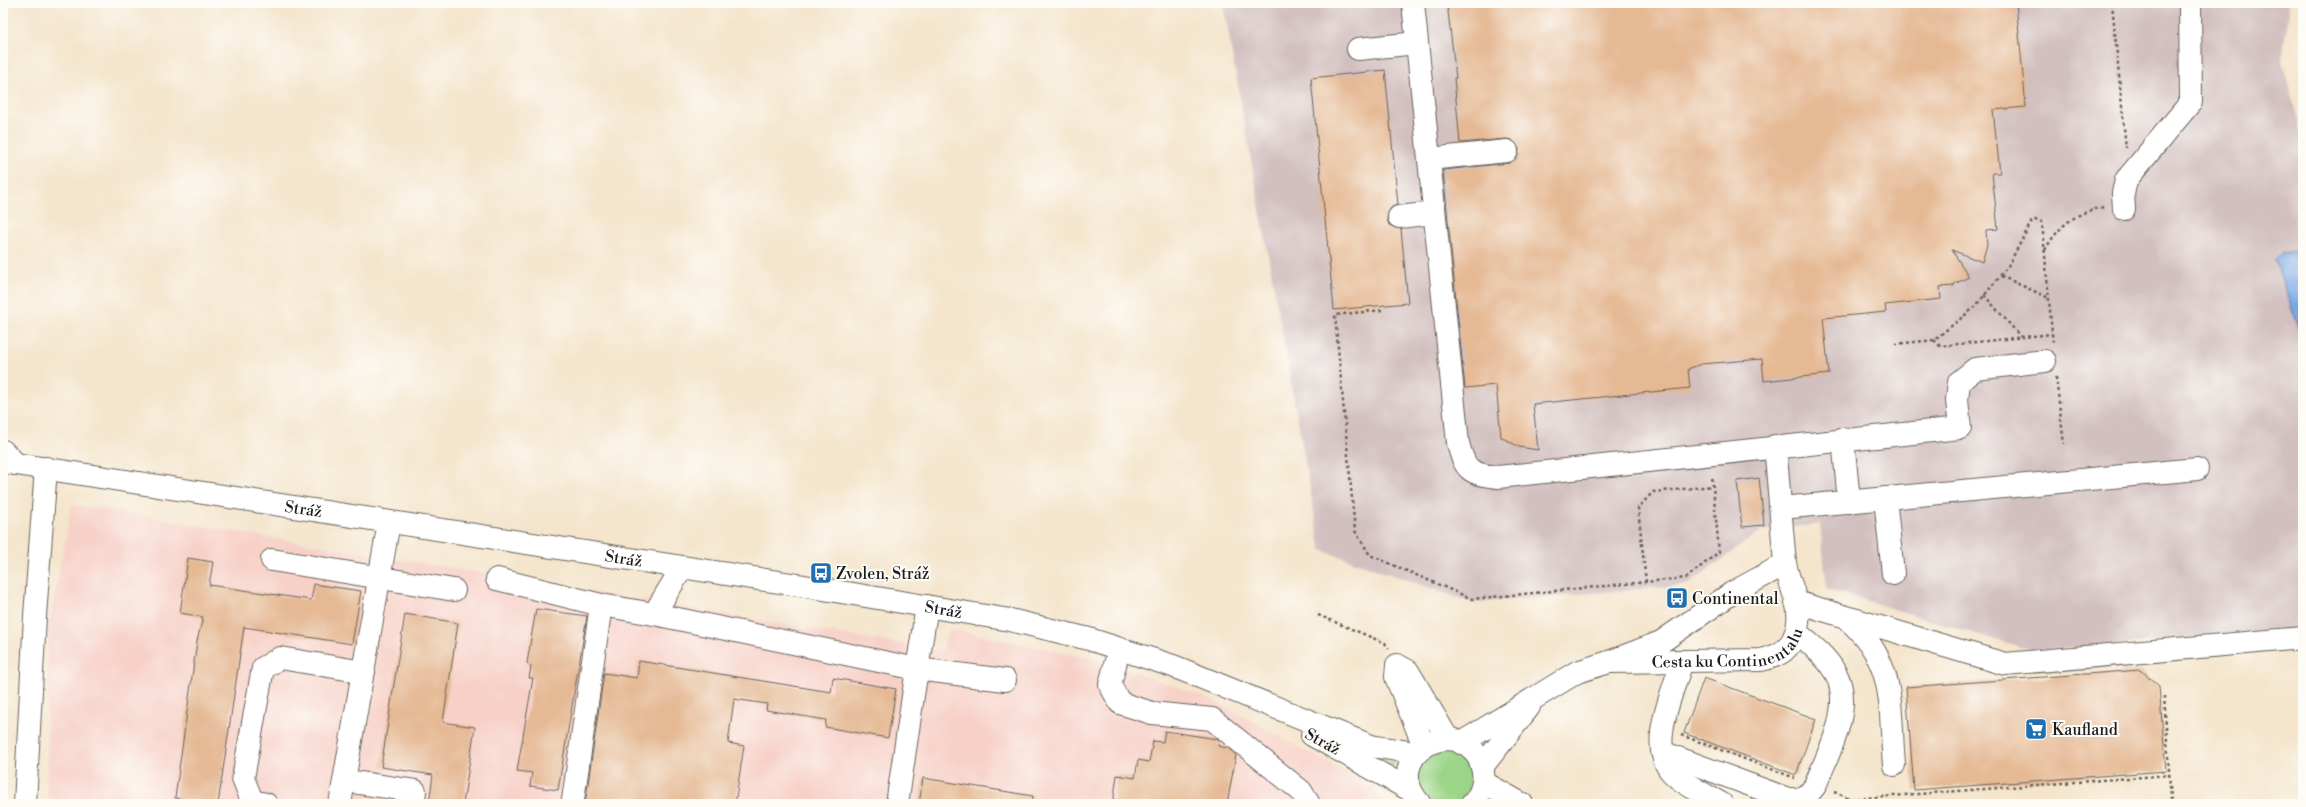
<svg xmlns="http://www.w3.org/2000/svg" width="2306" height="807" font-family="'Libre Bodoni',serif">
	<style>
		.built { fill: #f7d1c8 }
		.industrial { fill: #d2bfc0 }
		.green { fill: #9bd588; stroke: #5c7852 }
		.water { fill: #79a8e3; stroke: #4a6280 }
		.building { fill: #e5b994 }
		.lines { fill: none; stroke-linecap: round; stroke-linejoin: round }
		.minor-casing { stroke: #68625a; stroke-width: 24 }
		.highway-casing { stroke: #68625a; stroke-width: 24 }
		.path { stroke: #68625a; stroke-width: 2.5; stroke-dasharray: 3 3; stroke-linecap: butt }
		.minor { stroke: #fff; stroke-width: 22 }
		.highway { stroke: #fff; stroke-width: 22 }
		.labels { text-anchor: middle; stroke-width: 4; stroke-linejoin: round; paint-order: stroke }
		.street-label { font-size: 16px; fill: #1c1c1c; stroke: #fdfcf7 }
		.poi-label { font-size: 16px; fill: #1c1c1c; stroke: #fdfcf7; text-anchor: start }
	</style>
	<rect width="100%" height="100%" fill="#fdfcf7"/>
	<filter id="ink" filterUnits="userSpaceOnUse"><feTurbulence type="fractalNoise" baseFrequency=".025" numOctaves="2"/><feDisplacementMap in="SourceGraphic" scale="8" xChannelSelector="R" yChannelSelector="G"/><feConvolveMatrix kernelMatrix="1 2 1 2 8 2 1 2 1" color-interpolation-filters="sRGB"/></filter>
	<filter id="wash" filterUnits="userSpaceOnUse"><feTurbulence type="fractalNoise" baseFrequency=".012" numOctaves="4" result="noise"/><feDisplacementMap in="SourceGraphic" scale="16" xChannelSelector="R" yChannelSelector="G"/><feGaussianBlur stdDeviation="0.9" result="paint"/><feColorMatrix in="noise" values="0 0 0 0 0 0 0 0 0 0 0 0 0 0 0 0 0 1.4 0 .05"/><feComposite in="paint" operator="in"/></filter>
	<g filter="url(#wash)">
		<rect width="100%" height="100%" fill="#f4e5cc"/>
		<!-- built -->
		<polygon class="built" points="72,504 942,651 949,629 1103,661 1213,700 1374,788 1382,804 68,804 47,796 48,631"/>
		<!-- industrial -->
		<polygon class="industrial" points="1223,3 2290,3 2282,61 2303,139 2303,629 2034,651 1827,589 1820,524 1761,531 1687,585 1473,603 1321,550"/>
		<!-- green -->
		<g class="green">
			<polygon points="1344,745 1393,762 1393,769"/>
			<circle cx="1446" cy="777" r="28"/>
		</g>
		<!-- water -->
		<polygon class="water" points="2303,249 2303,342 2275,260 2282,253"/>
		<g id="blocks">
			<!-- building -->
			<g class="building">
				<polygon points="1447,3 2016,3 2026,107 1993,110 2000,173 1992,173 1998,229 1986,230 1987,245 1982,262 1952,250 1969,277 1954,284 1954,286 1940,287 1941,299 1885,305 1886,312 1823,318 1829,374 1764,381 1762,359 1726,362 1701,364 1688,369 1690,388 1533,404 1538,450 1519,447 1501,437 1496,385 1465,388 1443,170 1509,163 1518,156 1519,149 1512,140 1506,139 1460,143 1454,78 1456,78"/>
				<polygon points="1385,70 1398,205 1391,207 1387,218 1389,225 1401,229 1408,303 1334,310 1311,78"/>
				<polygon points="1759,478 1764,525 1742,527 1737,481"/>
				<polygon points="188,558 213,562 209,585 311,600 314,584 361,591 352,644 244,627 218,804 175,798 197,641 203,617 180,613"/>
				<polygon points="536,609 587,616 558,790 530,786 532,773 517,771 533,678 529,678 531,667 527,663"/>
				<polygon points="405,614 458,623 443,722 475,727 463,804 429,804 433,775 381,767"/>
				<polygon points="639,661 831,692 833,678 896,689 888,738 825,727 826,720 766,710 767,704 734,699 728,743 744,746 735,804 585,804 604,673 637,678"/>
				<polygon points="2141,670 2159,686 2166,771 1914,790 1906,687"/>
				<polygon points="1704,678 1816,719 1796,775 1684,733"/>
				<polygon points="1165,731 1217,739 1219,741 1218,746 1228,748 1236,755 1227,804 1113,804 1117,775 1135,778 1138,760 1149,762 1153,741 1163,742"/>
				<polygon points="923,778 1033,796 1032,804 919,804"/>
			</g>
		</g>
	</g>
	<g filter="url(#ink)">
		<use href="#blocks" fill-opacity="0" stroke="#68625a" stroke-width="1"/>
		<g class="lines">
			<!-- minor casing -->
			<g class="minor-casing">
				<g id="minor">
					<path d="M 1413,3 L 1458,443 C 1465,471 1470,474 1498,477 L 1960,428 L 1957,400 L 1959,382 L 1975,369 L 2045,361"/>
					<polyline points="1358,49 1417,43"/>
					<polyline points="1429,159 1507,151"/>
					<polyline points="2124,209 2123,193 2126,180 2191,102 2190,3"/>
					<polyline points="1399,217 1434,213"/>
					<polyline points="1843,439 1849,502"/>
					<path id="s1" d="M 3,462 L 811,587 L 1010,620 L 1089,639 L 1173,666 L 1371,746 L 1416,753"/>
					<polyline points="1885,498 1893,574"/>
					<polyline points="1781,508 2197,469"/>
					<polyline points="272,560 454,590"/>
					<polyline points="682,568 654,614 917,669 927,606"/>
					<polyline points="497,579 601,605 654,614"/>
					<polyline points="1796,602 2005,664 2303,638"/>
					<path d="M 1847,619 C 1897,662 1889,705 1894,765"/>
					<polyline points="1119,649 1110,685 1120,703 1152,713 1212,719 1301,791 1309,804"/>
					<path d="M 1682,661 C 1674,690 1649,741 1669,769 C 1679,783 1707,795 1722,804"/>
					<path id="s2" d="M 1609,662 L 1761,660 C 1780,656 1792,649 1797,628 C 1803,606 1788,584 1785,562 C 1781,524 1779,485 1775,446"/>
					<polyline points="1312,735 1410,790"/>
					<polyline points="1461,743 1577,672 1609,662 1661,642 1732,593 1785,564"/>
					<polyline points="1424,746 1396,677 1397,665 1408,671 1448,739"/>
					<path d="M 1662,752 L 1788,799 C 1803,799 1806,798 1815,786 C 1828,753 1855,706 1835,672 C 1825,655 1810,644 1796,632"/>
					<polyline points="1482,767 1529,707"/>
					<polyline points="346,781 415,791 413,804"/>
					<polyline points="1483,782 1522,804"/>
					<polyline points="573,800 601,605"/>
					<polyline points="25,804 35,616 46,468"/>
					<polyline points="266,804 252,801 243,778 263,668 280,658 364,672"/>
					<polyline points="340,804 389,522"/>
					<polyline points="897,804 917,669 1005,680"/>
					<path d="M 1420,804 C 1376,754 1464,708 1482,767 C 1486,780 1481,795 1472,804"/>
				</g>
			</g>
			<!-- highway casing -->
			<g class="highway-casing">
				<polyline id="highway" points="3,451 16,464"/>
			</g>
			<!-- path -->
			<g class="path">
				<polyline points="2112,3 2126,148"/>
				<path d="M 2045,250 C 2059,225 2076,212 2105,207"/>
				<polyline points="2001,276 2049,298"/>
				<polyline points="1984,295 2021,337"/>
				<polyline points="1382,310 1335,315 1355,531 1370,555 1472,599 1686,578 1719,552 1712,475"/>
				<polyline points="1934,340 1940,346 2052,334"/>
				<polyline points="1895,344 1934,340 1975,307 2008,266 2032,221 2036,220 2042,222 2053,344"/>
				<polyline points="2056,377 2064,444"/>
				<polyline points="1646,582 1638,508 1653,492 1713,486"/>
				<polyline points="1318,615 1385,643 1389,649"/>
				<polyline points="2164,696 2171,800"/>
				<polyline points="1681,735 1795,778"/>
				<polyline points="1834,792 1852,799 2169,775"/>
				<polyline points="2251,801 2252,804"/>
			</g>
			<!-- minor -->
			<use href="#minor" class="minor"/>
			<!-- highway -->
			<use href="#highway" class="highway"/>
		</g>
	</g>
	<!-- icons -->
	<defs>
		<g id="bus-square" transform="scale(1.15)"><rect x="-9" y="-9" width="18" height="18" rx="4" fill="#1f6fb2" stroke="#fdfcf7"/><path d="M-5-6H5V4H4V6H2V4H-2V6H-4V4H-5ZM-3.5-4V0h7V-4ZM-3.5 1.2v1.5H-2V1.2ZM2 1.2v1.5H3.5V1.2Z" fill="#fff"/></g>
		<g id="supermarket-square" transform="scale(1.15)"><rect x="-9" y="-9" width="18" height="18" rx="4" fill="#1f6fb2" stroke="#fdfcf7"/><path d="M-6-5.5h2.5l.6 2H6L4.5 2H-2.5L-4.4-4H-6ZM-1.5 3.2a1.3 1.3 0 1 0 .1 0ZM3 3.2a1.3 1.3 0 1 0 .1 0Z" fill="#fff"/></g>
	</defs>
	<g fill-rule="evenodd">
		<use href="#bus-square" x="821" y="573"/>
		<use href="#bus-square" x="1677" y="598"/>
		<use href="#supermarket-square" x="2036" y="729"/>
	</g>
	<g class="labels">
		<!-- street labels -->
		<g class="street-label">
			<text dy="6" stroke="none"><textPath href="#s1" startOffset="304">Stráž</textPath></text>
			<text dy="6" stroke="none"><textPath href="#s1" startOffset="628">Stráž</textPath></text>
			<text dy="6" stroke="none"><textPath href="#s1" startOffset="952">Stráž</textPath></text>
			<text dy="6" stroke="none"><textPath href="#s2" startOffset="123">Cesta ku Continentalu</textPath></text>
			<text transform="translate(1323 741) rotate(29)" y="6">Stráž</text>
		</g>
		<!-- poi labels -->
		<g class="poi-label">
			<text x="836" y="579">Zvolen, Stráž</text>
			<text x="1692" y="604">Continental</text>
			<text x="2052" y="735">Kaufland</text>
		</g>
	</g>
	<!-- margin -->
	<rect width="2306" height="807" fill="none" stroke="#fdfcf7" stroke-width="16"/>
</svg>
